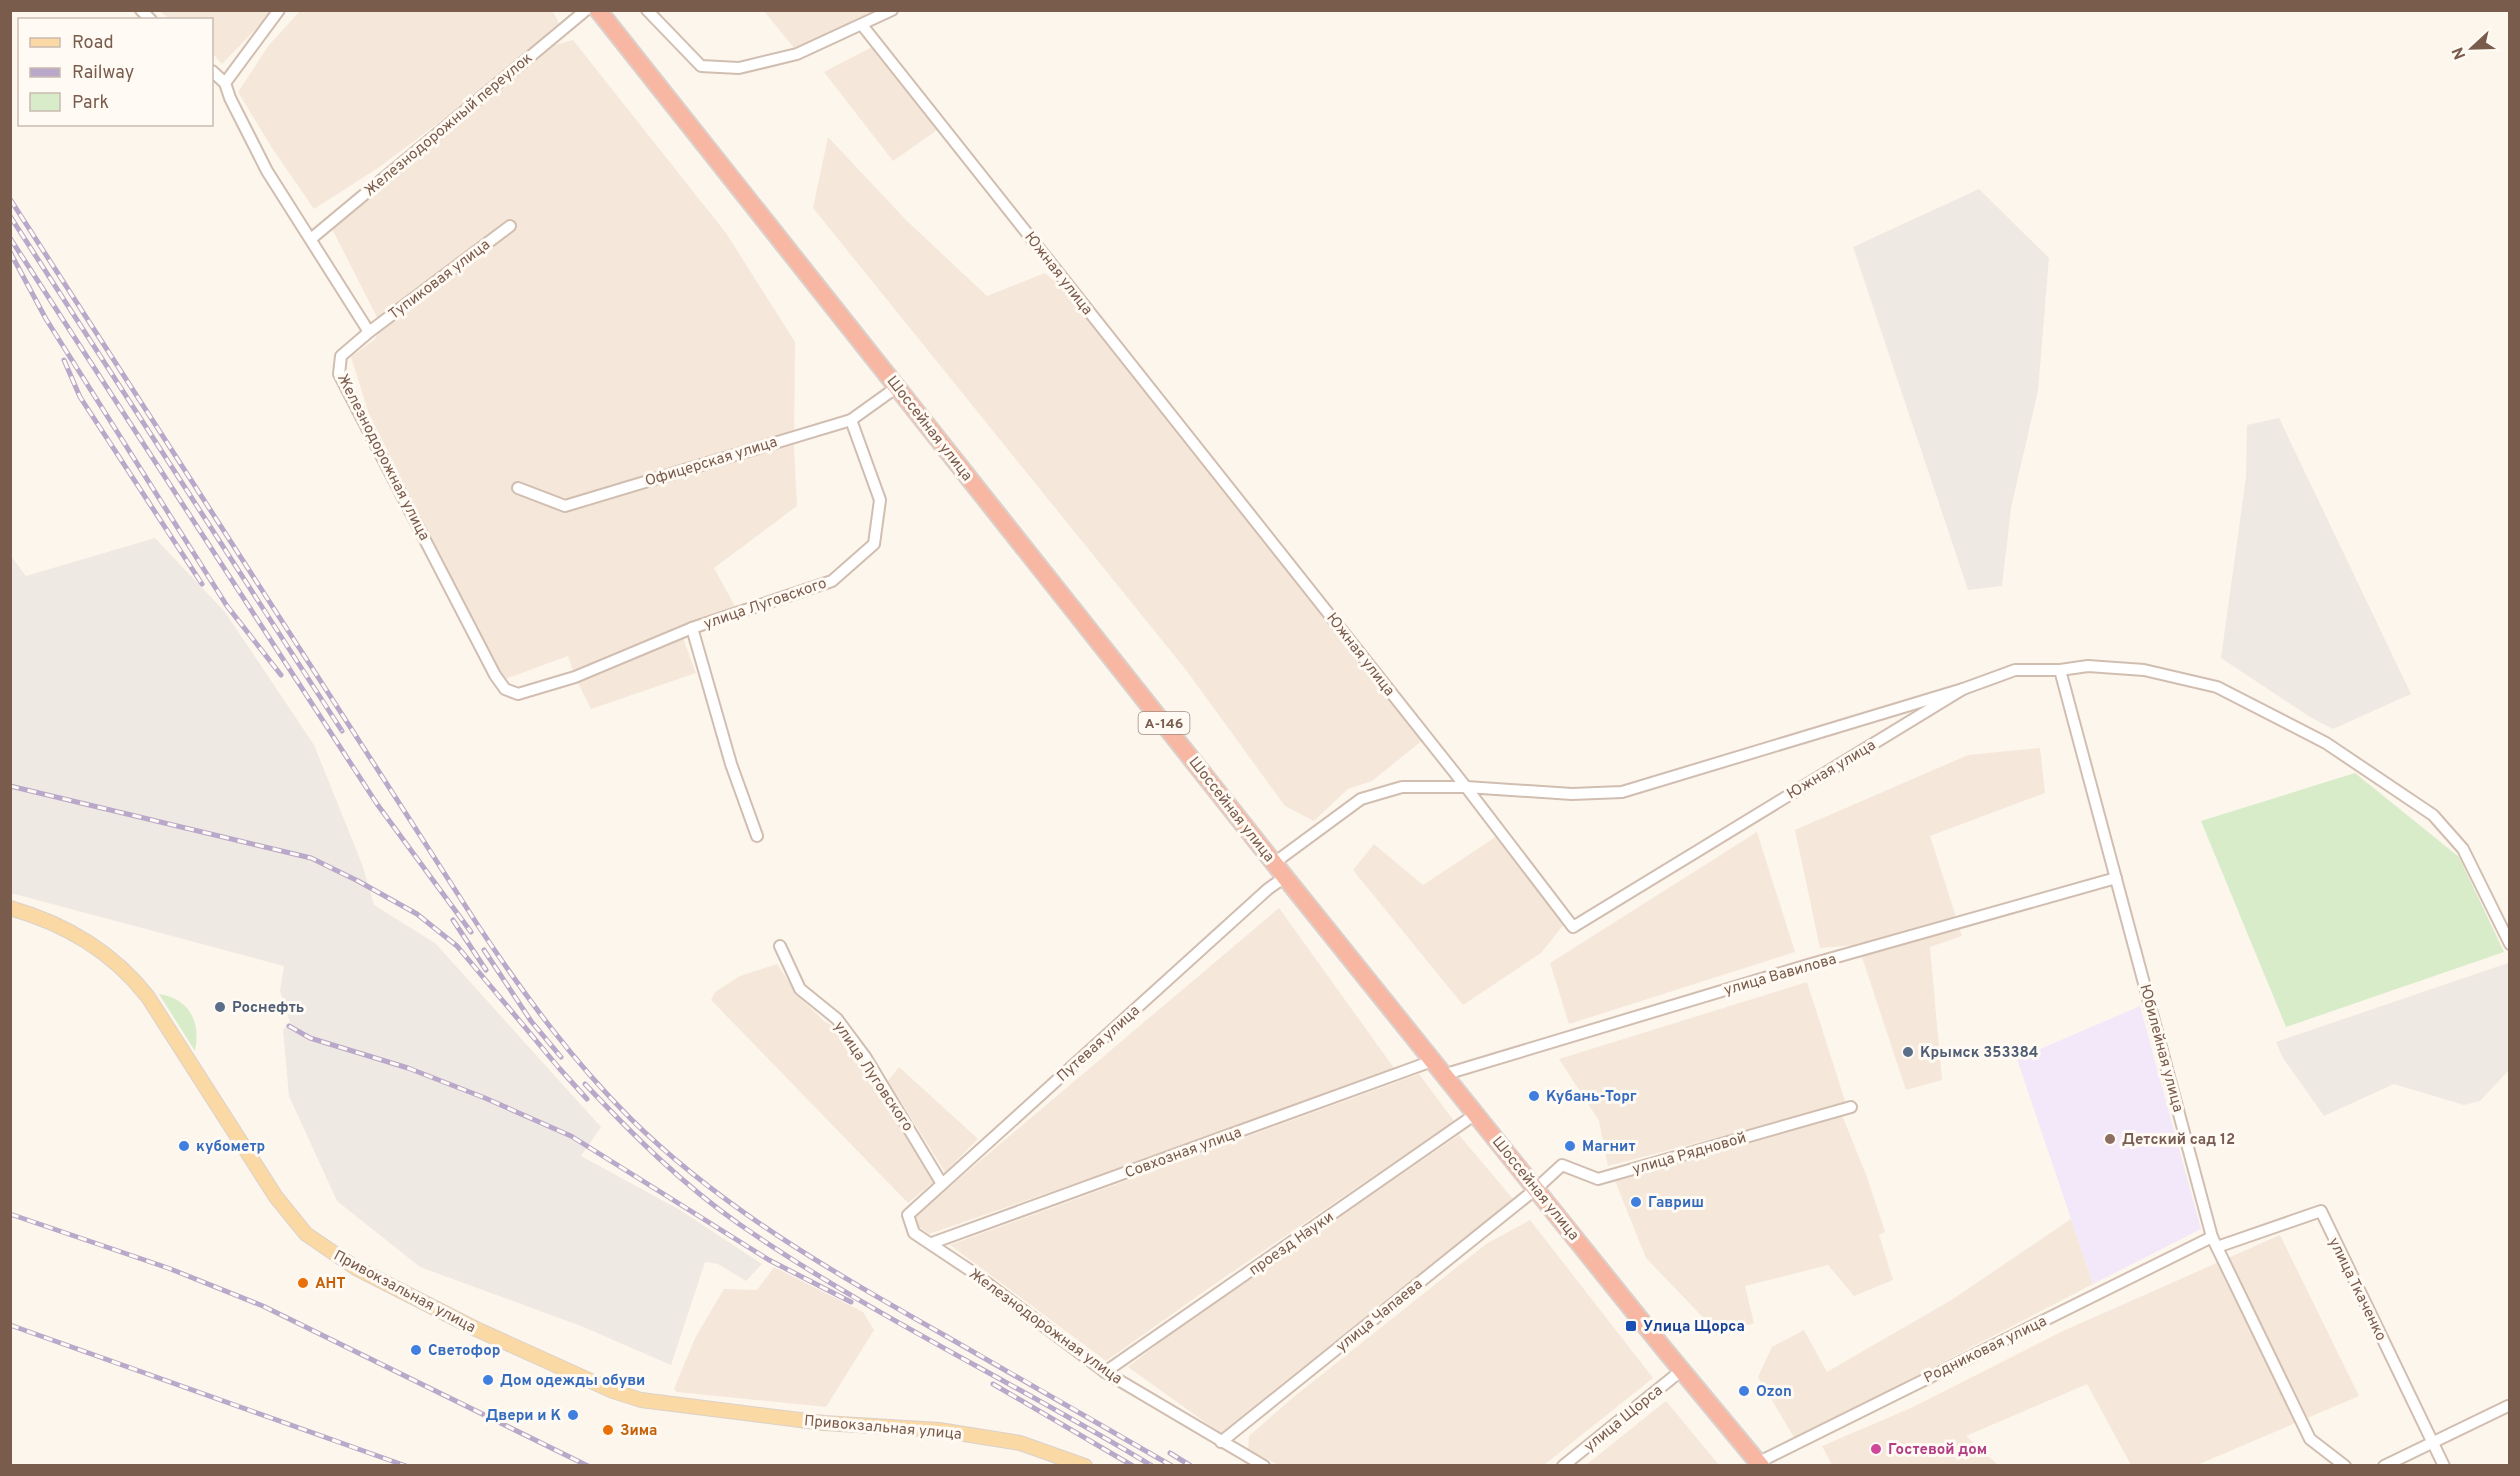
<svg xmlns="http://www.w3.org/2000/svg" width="2520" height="1476" font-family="Overpass,sans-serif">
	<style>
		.residential { fill: #f5e8da }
		.industrial { fill: #efe9e4 }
		.education { fill: #f3e8fa }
		.green { fill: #d8ecc9 }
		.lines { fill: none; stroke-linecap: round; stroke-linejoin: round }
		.minor-casing { stroke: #d1beb0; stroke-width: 14 }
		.major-casing { stroke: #dad1cd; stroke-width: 16 }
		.highway-casing { stroke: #dad1cd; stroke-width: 20 }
		.minor { stroke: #fff; stroke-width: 10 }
		.major { stroke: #fbd9a5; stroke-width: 14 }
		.highway { stroke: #f7b7a3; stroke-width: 16 }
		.rail-casing { stroke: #b9a8c9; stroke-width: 5 }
		.rail { stroke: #fffaf3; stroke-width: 3; stroke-dasharray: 9; stroke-linecap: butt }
		.service-dot { fill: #5c6f8a; stroke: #fffaf3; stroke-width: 2 }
		.shop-dot { fill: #3f7fe0; stroke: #fffaf3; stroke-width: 2 }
		.education-dot { fill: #8d6e63; stroke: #fffaf3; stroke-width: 2 }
		.food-dot { fill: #e8710a; stroke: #fffaf3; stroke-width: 2 }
		.transit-dot { fill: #1a4fb4; stroke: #fffaf3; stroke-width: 2 }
		.hotel-dot { fill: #d1479c; stroke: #fffaf3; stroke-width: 2 }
		.labels { text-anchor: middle; stroke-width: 6; stroke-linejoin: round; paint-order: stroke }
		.shield { fill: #fffaf3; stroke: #a28b7f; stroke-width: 1.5 }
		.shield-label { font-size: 14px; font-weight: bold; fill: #7a5c4d }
		.street-label { font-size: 15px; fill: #7a5c4d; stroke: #fffaf3 }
		.service-label { font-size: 15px; font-weight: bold; fill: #4e5e75; stroke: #fffaf3; text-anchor: start }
		.shop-label { font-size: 15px; font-weight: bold; fill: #366cbe; stroke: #fffaf3; text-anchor: start }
		.education-label { font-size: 15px; font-weight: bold; fill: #785e54; stroke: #fffaf3; text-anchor: start }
		.food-label { font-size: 15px; font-weight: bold; fill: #c56008; stroke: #fffaf3; text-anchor: start }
		.transit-label { font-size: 15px; font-weight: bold; fill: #164399; stroke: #fffaf3; text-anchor: start }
		.hotel-label { font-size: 15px; font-weight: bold; fill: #b23c85; stroke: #fffaf3; text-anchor: start }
	</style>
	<rect width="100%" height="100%" fill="#fdf6ec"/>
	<!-- residential -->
	<g class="residential">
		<polygon points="552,10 559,23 465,103 378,168 314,209 272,148 238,92 269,45 300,11"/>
		<polygon points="159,11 273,11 222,64 212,53 212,20 170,19"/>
		<polygon points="764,11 882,11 794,48"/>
		<polygon points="573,40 726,233 795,342 794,449 797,506 714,568 735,606 680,630 696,673 591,709 575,677 568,656 505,679 477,627 369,414 351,357 375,339 380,323 330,225 555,45"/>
		<polygon points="874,46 940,128 893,161 824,72"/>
		<polygon points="828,137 906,220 987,296 1045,273 1073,298 1423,740 1372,781 1348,789 1314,821 1285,806 1186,670 813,208"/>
		<polygon points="2040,748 2045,793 1930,836 1962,936 1930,947 1942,1080 1906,1090 1858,945 1820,948 1795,830 1968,755"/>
		<polygon points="1757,832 1795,952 1569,1024 1550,963"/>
		<polygon points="1497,836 1565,923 1541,953 1463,1005 1353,870 1374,844 1423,885"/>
		<polygon points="1279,908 1394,1068 1239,1127 929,1234 916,1225 915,1216"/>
		<polygon points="777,964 798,996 824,1021 838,1029 872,1075 936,1180 908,1203 711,1000 715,992 740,976"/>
		<polygon points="1807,982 1846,1104 1608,1166 1599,1121 1559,1059"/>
		<polygon points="899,1067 978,1139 945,1172 888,1081"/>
		<polygon points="1419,1074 1454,1121 1209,1288 1106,1361 950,1245"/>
		<polygon points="1842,1115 1867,1177 1885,1232 1879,1235 1893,1280 1854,1296 1828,1265 1745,1286 1754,1323 1719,1334 1646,1258 1615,1181"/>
		<polygon points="1459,1135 1513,1199 1493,1222 1223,1435 1128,1367 1177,1329"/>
		<polygon points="2071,1219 2093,1284 1795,1439 1758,1377 1772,1347 1804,1330 1827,1372 1953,1299"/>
		<polygon points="1530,1220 1653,1378 1544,1465 1279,1465 1248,1450 1249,1436 1291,1399 1486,1244"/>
		<polygon points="2280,1235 2359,1396 2197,1465 2131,1465 2087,1384 1966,1436 1998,1465 1832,1465 1822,1446 1911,1408 2063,1331"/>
		<polygon points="774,1267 863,1312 874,1330 826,1407 677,1392 674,1389 695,1338 724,1289 757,1290"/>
		<polygon points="1666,1401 1719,1465 1586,1465"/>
	</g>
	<!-- industrial -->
	<g class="industrial">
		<polygon points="1979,189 2049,258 2038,391 2011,508 2002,586 1968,590 1853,247"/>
		<polygon points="2279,418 2411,694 2333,729 2310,717 2221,658 2246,477 2247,425"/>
		<polygon points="155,538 225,612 314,745 362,864 374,905 435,943 601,1127 581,1156 680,1210 762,1264 746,1281 718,1264 705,1262 671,1365 581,1326 420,1267 337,1201 289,1096 283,1030 290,1022 280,991 284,966 11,893 11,556 26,576"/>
		<polygon points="2508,963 2509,1070 2480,1101 2464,1105 2394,1084 2324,1116 2283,1058 2276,1042"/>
	</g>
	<!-- education -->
	<polygon class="education" points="2140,1006 2201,1229 2093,1284 2017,1059"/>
	<!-- green -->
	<g class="green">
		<polygon points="2355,773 2459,857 2504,952 2286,1027 2201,821"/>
		<path d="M 159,994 C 190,999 201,1022 195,1051 Z"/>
	</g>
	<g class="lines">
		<!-- minor casing -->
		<g class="minor-casing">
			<g id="minor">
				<polyline points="141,10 151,20"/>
				<polyline points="647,10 701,66 739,68 797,54 892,10"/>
				<polyline points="862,25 1466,787 1573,927 1963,689"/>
				<polyline points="212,71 225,83 230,98 267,171 369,332 341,356 339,374 495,675 505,689 518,694 575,677 692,628"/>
				<polyline points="225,83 279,10"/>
				<polyline points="312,238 586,10"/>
				<polyline points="369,332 510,226"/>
				<polyline points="518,488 565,506 851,420 897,387"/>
				<polyline points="2060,670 2212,1237 2310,1439 2345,1466"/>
				<polyline points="757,836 731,764 692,628 832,581 874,544 880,500 851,420"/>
				<polyline points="1274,863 1361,799 1402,787 1466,787 1572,794 1622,792 1963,689 2015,670 2060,670 2088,666 2144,670 2217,687 2326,743 2433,815 2463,849 2510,944"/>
				<polyline points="780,946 800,989 837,1019 866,1058 942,1184"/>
				<polyline points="1446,1074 1808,965 2116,878"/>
				<polyline points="932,1243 1435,1060"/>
				<polyline points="2217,1247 2321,1211 2444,1466"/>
				<polyline points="1105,1372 1477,1113"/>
				<polyline points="1221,1442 1537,1188 1562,1165 1598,1179 1851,1107"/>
				<polyline points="1759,1462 2212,1237"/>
				<polyline points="1264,1466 1105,1372 971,1271 914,1233 908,1215 1268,889 1285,877"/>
				<polyline points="1563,1466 1682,1370"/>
				<polyline points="2384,1466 2508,1406"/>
			</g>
		</g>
		<!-- major casing -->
		<g class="major-casing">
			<path id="major" d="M 10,908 C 66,924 112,951 148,997 L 276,1197 L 306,1234 L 356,1268 L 476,1329 L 613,1391 L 641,1400 L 824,1423 L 939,1430 L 1020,1443 L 1085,1466"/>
		</g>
		<!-- highway casing -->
		<g class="highway-casing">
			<polyline id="highway" points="598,10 1285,877 1664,1349 1761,1466"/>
		</g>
		<!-- minor -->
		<use href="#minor" class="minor"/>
		<!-- major -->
		<use href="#major" class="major"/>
		<!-- highway -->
		<use href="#highway" class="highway"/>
		<!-- rail casing -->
		<g class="rail-casing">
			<g id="rail">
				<path d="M 10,199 L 479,927 C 525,996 572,1060 631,1119 C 722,1209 833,1272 944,1335 C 1020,1378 1096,1422 1172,1466"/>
				<polyline points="10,216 342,731"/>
				<polyline points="10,238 377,804 471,932"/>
				<polyline points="10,252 46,319 227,606 281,675"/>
				<polyline points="64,360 80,397 202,584"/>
				<polyline points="10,786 311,858 358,881 417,914 457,946 559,1068 587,1099"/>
				<polyline points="453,920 486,970"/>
				<polyline points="484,950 531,1021 561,1057"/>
				<polyline points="289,1026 310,1038 408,1068 485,1098 571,1136 769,1260 851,1302"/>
				<path d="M 585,1084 C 633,1135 682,1184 739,1224 C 870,1315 1016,1383 1152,1466"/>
				<polyline points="10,1214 168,1268 263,1306 588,1466"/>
				<polyline points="10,1325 406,1466"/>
				<polyline points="993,1384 1133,1466"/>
				<polyline points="1170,1453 1191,1466"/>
			</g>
		</g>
		<!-- rail -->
		<use href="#rail" class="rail"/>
	</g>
	<!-- markers -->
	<g class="service-dot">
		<circle cx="220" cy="1007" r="6"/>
		<circle cx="1908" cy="1052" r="6"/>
	</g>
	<g class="shop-dot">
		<circle cx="1534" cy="1096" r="6"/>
		<circle cx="184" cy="1146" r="6"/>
		<circle cx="1570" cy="1146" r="6"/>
		<circle cx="1636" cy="1202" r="6"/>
		<circle cx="416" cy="1350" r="6"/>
		<circle cx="488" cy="1380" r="6"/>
		<circle cx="1744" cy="1391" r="6"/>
		<circle cx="573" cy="1415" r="6"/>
	</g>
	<circle class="education-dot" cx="2110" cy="1139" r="6"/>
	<g class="food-dot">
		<circle cx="303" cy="1283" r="6"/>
		<circle cx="608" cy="1430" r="6"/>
	</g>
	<rect class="transit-dot" x="1625" y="1320" width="12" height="12" rx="3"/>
	<circle class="hotel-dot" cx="1876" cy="1449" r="6"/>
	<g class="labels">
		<!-- shield labels -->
		<rect class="shield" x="1138.5" y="712" width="51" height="22" rx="4.5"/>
		<g class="shield-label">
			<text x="1164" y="728">А-146</text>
		</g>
		<!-- street labels -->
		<g class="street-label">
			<text transform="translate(448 124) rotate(-40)" y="5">Железнодорожный переулок</text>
			<text transform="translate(1059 273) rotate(52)" y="5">Южная улица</text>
			<text transform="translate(439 279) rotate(-37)" y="5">Тупиковая улица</text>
			<text transform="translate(930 428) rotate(52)" y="5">Шоссейная улица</text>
			<text transform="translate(384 457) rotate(63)" y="5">Железнодорожная улица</text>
			<text transform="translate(711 461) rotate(-17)" y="5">Офицерская улица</text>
			<text transform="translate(765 603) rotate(-19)" y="5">улица Луговского</text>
			<text transform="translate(1361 654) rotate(52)" y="5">Южная улица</text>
			<text transform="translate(1831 769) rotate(-31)" y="5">Южная улица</text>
			<text transform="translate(1232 809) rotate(52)" y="5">Шоссейная улица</text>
			<text transform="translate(1780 974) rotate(-16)" y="5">улица Вавилова</text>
			<text transform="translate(1098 1043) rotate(-42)" y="5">Путевая улица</text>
			<text transform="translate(2162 1048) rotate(75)" y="5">Юбилейная улица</text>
			<text transform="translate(874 1076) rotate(56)" y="5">улица Луговского</text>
			<text transform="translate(1183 1152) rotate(-20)" y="5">Совхозная улица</text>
			<text transform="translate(1689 1153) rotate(-16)" y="5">улица Рядновой</text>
			<text transform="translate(1536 1188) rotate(51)" y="5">Шоссейная улица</text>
			<text transform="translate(1291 1243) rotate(-35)" y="5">проезд Науки</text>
			<text transform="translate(2358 1289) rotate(64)" y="5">улица Ткаченко</text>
			<text transform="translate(405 1291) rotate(28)" y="5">Привокзальная улица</text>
			<text transform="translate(1379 1315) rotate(-39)" y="5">улица Чапаева</text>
			<text transform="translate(1046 1326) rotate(36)" y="5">Железнодорожная улица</text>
			<text transform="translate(1985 1349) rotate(-26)" y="5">Родниковая улица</text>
			<text transform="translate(1623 1418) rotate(-39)" y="5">улица Щорса</text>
			<text transform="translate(883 1427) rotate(5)" y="5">Привокзальная улица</text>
		</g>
		<!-- service labels -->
		<g class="service-label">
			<text x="232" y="1012">Роснефть</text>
			<text x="1920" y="1057">Крымск 353384</text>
		</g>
		<!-- shop labels -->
		<g class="shop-label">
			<text x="1546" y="1101">Кубань-Торг</text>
			<text x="196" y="1151">кубометр</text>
			<text x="1582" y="1151">Магнит</text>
			<text x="1648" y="1207">Гавриш</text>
			<text x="428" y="1355">Светофор</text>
			<text x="500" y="1385">Дом одежды обуви</text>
			<text x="1756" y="1396">Ozon</text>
			<text x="561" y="1420" text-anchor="end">Двери и К</text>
		</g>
		<!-- education labels -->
		<g class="education-label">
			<text x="2122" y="1144">Детский сад 12</text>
		</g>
		<!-- food labels -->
		<g class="food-label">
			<text x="315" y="1288">АНТ</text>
			<text x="620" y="1435">Зима</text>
		</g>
		<!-- transit labels -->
		<g class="transit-label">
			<text x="1643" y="1331">Улица Щорса</text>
		</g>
		<!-- hotel labels -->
		<g class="hotel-label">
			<text x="1888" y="1454">Гостевой дом</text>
		</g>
	</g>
	<!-- border -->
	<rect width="2520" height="1476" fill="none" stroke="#7a5c4d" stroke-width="24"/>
	<!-- legend -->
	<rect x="18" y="18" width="195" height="108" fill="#fffaf3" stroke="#cabbb1" stroke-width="1.5"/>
	<rect x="30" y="38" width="30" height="9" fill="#fbd9a5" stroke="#cabbb1" stroke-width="1.5"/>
	<text x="72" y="48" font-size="18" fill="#7a5c4d">Road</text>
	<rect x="30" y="68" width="30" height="9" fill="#b9a8c9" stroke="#cabbb1" stroke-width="1.5"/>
	<text x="72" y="78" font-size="18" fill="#7a5c4d">Railway</text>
	<rect x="30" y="93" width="30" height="18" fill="#d8ecc9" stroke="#cabbb1" stroke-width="1.5"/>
	<text x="72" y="108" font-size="18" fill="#7a5c4d">Park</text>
	<!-- north arrow -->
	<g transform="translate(2472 48) rotate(248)" stroke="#fffaf3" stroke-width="4.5" paint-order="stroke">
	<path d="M0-4.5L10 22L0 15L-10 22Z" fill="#7a5c4d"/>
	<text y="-9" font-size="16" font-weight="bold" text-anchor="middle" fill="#7a5c4d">N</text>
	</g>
</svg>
